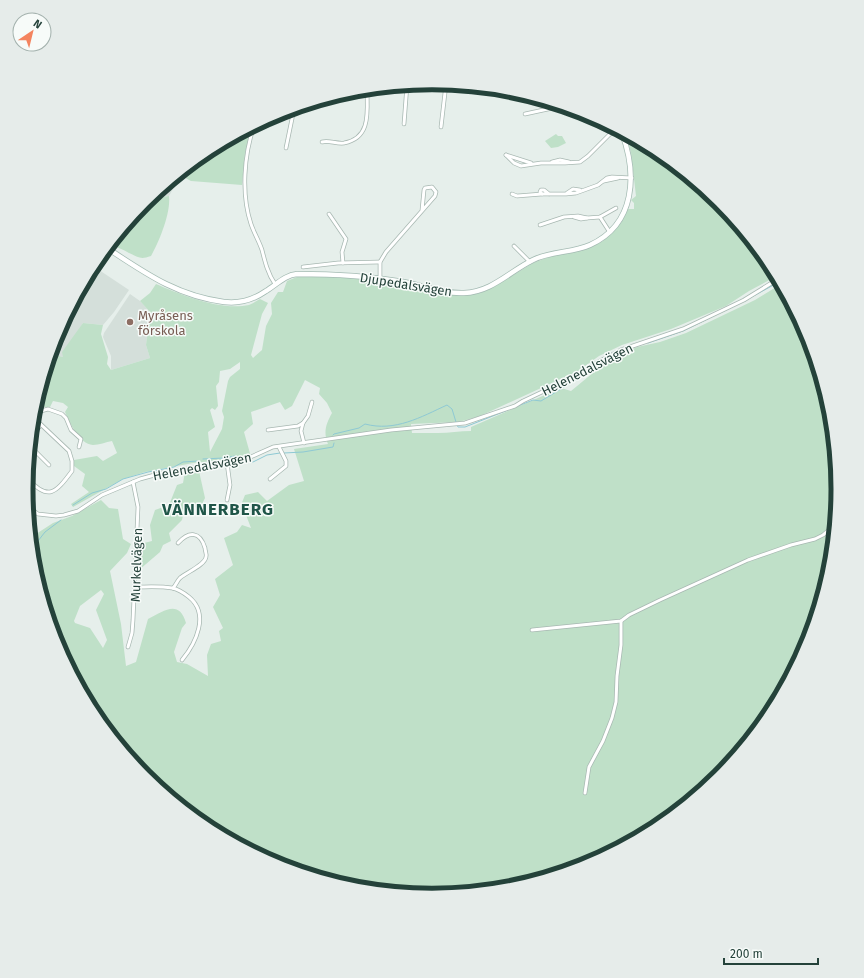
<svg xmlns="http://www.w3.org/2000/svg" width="864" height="978" font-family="'Fira Sans',sans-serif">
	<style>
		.built { fill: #d4dfda }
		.green { fill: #bfe0c8; fill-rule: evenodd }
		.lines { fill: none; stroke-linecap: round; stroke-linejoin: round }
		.stream { stroke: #8ec9d4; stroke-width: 1 }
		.street-casing { stroke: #a8b8b2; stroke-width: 4.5 }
		.secondary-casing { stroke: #a4bbb3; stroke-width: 6 }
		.street { stroke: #fff; stroke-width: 3 }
		.secondary { stroke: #fff; stroke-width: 4.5 }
		.education-dot { fill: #8d6e63; stroke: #f7fbf9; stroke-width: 1.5 }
		.labels { text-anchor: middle; stroke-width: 3; stroke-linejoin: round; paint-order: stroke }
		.street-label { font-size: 13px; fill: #24423a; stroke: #f7fbf9 }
		.education-label { font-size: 13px; fill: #785e54; stroke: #f7fbf9; text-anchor: start }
		.district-label { font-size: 17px; font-weight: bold; letter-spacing: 1px; fill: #1f5548; stroke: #f7fbf9 }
		.rim { fill: none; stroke: #24423a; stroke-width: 5 }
	</style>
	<rect width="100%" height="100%" fill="#e6efeb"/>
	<!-- built -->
	<g class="built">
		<polygon points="175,177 178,180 169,196 148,199"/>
		<polygon points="93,266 129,290 114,312 103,325 83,323 63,357 51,354 57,333"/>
		<polygon points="130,294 140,301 150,312 146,345 150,358 111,370 111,356 103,337 104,333"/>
	</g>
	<!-- green -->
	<g class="green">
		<polygon points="252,127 245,153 242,185 191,181 178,174 207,151 217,146 227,148 229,139"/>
		<polygon points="556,134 558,136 562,136 566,143 558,147 551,148 545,141"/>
		<path d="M 626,134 L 658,152 L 719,202 L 770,264 L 777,276 L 749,291 L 726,306 L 671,329 L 622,345 L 599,356 L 578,371 L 480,416 L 459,422 L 411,424 L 412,433 C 421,433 429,433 438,433 C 449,433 460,431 471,431 L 471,427 L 561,388 L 571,391 L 605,363 L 620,355 L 637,347 L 660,342 L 686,333 L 755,300 L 781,284 L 807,334 L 830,410 L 838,489 L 830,568 L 807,645 L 769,715 L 719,776 L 657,827 L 587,864 L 511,887 L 432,895 L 353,887 L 276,864 L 206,826 L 145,776 L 94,714 L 57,644 L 34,568 L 31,543 L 34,541 L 33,536 L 53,523 L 72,516 L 101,500 L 109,508 L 118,509 L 123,539 L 131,544 L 127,553 L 110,571 L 121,624 L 126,666 L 136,662 L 148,619 C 164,611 179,599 186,623 L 182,628 L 174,652 L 177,662 L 187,664 L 208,676 L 207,655 L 211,644 L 221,641 L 219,631 L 223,628 L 213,607 L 220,595 L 215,579 L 233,565 L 224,538 L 237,532 L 242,525 L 251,528 L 246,515 L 237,515 L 245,495 L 258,492 L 267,501 L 289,485 L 304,481 L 294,449 L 328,444 C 323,432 326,424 332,413 L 327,403 L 319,394 L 320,388 L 305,380 L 292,406 L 285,410 L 280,402 L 251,412 L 253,424 L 244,432 L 251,457 L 193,463 L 145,472 L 123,479 L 73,507 L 71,504 L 89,492 L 82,486 L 85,474 L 74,466 L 74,460 L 97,456 L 103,461 L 117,453 L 112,441 C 106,442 99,445 93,445 C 79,444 70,423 65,412 L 68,407 L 63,403 L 53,401 L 50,407 L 44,407 L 34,410 L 51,354 L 63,357 L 62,352 L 83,323 L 103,325 L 101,334 L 108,357 L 107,364 L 111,370 L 150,358 L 146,345 L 150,312 L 140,301 L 150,293 L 156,284 C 182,295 220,311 249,305 C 252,304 256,301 260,299 L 268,303 L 262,314 L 251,355 L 253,358 L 262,350 L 266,326 L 272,314 L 271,303 L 278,292 L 283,292 L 287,281 L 297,277 L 353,277 L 403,284 L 449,295 L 466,295 L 480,293 L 495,286 L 533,263 L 549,257 L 586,249 L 603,241 L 621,223 L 628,209 L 634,209 L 634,203 L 631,200 L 636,196 L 631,153 ZM 240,362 L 240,369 L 230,377 L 228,381 L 222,411 L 224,417 L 222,429 L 210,452 L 208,432 L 215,427 L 210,410 L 212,408 L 215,410 L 218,406 L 216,386 L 219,382 L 220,371 L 230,369 ZM 101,590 L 104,594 L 96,610 L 107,640 L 103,648 L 90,628 L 75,623 L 74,621 L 80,606 Z"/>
		<path d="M 169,196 C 171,213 159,242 151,256 C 140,260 138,257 129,253 C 123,249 117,248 111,244 L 148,199 Z"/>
		<polygon points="199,471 205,498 203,502 204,508 200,510 193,506 185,506 182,520 169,533 171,541 163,545 160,552 139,570 140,544 152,541 150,525 155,510 169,505 177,485 183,483 185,472"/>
	</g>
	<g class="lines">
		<!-- stream -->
		<g class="stream">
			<polyline points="748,299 779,282"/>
			<polyline points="648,343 683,331 742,302"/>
			<polyline points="614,355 628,349"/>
			<polyline points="518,406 533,400 541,401 589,372 610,358"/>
			<polyline points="457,425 458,427 465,427 508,410"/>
			<path d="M 333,435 L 334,434 L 359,428 L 365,424 C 395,432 421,417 447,405 L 452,409 L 456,422"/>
			<polyline points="284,453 303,452 333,447 334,443"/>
			<polyline points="203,459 224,458 235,456 241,458"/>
			<polyline points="248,462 253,462 267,455 280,453"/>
			<polyline points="73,505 92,493 106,489 123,479 148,472 174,467 183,462 198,461"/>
			<polyline points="32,546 38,541 45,532 61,520"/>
		</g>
		<!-- street casing -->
		<g class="street-casing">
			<g id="street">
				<polyline points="525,114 562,106"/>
				<polyline points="404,124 407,85"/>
				<path d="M 254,126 C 244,155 241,194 251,224 C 254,233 259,241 262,250 C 265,262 268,274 275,284"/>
				<polyline points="441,127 446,84"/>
				<path d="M 322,142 C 329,140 336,144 344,143 C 372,138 367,110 367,89"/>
				<polyline points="286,148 294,109"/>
				<polyline points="506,155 514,163 521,166 541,163 565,163 580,162 588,156 610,134 619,131"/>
				<polyline points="506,155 531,163"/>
				<polyline points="552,162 560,160 569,162"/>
				<polyline points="604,181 618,178"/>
				<polyline points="567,193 573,189 580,190"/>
				<polyline points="512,194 517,196 542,194"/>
				<polyline points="549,194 544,190 541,190 540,192 542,194 566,194 576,193 598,185 607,178 612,177 632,178"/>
				<polyline points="329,214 346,239 342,252 343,263"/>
				<polyline points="574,217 581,219 587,218"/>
				<polyline points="600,217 609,231"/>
				<polyline points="540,225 564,217 578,216 587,218 600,217 616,208"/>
				<polyline points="514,246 530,262"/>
				<polyline points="303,267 338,263 380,262"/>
				<polyline points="380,278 380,262 386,252 435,196 436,192 432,187 425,188 424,190 422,210"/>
				<polyline points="34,413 48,409 62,414 66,418 71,430 81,439 79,447"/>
				<polyline points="268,430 298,426 303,423"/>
				<polyline points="31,436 41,425"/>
				<polyline points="304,443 301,431 303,423 308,416 312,402"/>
				<polyline points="30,446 49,465"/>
				<path d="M 27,478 C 48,501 55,494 72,471 L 72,461 L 69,451 L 33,417"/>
				<polyline points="270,479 286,466 286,461 279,447"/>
				<polyline points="227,500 230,485 227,463"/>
				<polyline points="28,507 38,514 56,516 64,515 78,511 102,495 140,479 162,473 244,460 273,447 391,430 465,423 515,406 523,401 578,375 600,361 621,350 683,329 721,311 744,300 778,279"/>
				<path d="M 135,587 C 147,587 160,586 172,588 C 178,589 184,593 189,597 C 210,614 196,643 182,660"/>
				<path d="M 173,588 C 176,585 177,581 180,578 C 187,572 205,565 206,557 C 207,554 205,551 205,548 C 200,531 189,531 178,543"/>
				<polyline points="532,630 621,621 629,615 660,600 748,560 791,545 815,539 823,535 834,526"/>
				<polyline points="128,647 132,633 133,620 138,507 133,482"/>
				<polyline points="585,793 589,767 603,741 612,718 616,702 617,676 621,645 621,621"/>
			</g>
		</g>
		<!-- secondary casing -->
		<g class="secondary-casing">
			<path id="secondary" d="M 107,248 C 145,273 177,296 224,302 C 240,304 253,300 266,291 C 276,285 285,275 297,274 C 332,274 369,276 404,282 C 424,286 444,294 464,293 C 492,292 510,271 533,260 C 551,251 572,253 590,245 C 636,224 637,174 622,133"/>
		</g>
		<!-- street -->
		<use href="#street" class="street"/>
		<!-- secondary -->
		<use href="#secondary" class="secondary"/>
	</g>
	<!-- markers -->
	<circle class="education-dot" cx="130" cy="322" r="4"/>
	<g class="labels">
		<!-- street labels -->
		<g class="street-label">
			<text transform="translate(406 284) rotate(9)" y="5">Djupedalsvägen</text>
			<text transform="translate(587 369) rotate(-27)" y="5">Helenedalsvägen</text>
			<text transform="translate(202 466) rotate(-11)" y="5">Helenedalsvägen</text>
			<text transform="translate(136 565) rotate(-88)" y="5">Murkelvägen</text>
		</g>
		<!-- education labels -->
		<g class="education-label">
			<text x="138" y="320">Myråsens<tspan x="138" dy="15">förskola</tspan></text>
		</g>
		<!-- district labels -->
		<g class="district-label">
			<text x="218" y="515">VÄNNERBERG</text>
		</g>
	</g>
	<!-- crop -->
	<path d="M0 0H864V978H0ZM33 489a399 399 0 1 1 798 0a399 399 0 1 1-798 0Z" fill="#e6ecea" fill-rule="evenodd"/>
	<path class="rim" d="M33 489a399 399 0 1 1 798 0a399 399 0 1 1-798 0Z"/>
	<!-- north arrow -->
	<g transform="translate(32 32) rotate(35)"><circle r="19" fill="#f7fbf9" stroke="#a3b1ad"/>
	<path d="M0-3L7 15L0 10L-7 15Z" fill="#f4845f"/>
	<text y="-6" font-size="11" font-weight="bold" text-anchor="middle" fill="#24423a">N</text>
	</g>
	<!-- scale -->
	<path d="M724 958v6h94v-6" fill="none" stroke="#24423a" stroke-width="2"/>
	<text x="730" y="958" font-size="12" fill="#24423a" stroke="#f7fbf9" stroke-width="3" paint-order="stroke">200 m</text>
</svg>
